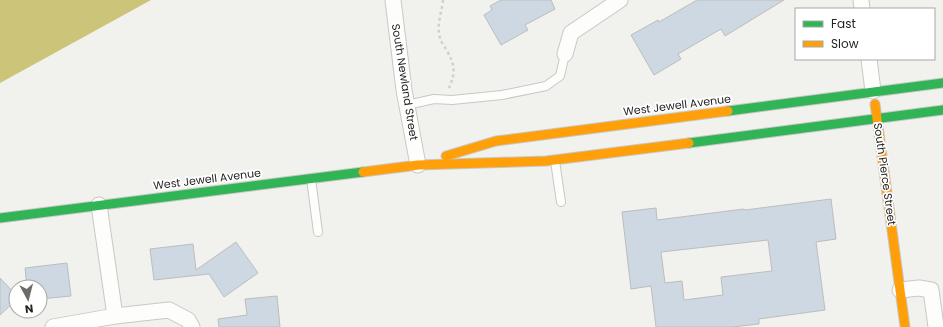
<svg xmlns="http://www.w3.org/2000/svg" width="943" height="327" font-family="Poppins,sans-serif">
	<style>
		.water { fill: #ccc478 }
		.building { fill: #ced8e2; stroke: #bcbdbc; fill-rule: evenodd }
		.lines { fill: none; stroke-linecap: round; stroke-linejoin: round }
		.lane-casing { stroke: #c8c8c4; stroke-width: 10 }
		.street-casing { stroke: #c8c8c4; stroke-width: 17 }
		.fast-casing { stroke: #c8c8c4; stroke-width: 11 }
		.slow-casing { stroke: #c8c8c4; stroke-width: 11 }
		.path { stroke: #d0d0d0; stroke-width: 2.5; stroke-dasharray: 3 3; stroke-linecap: butt }
		.lane { stroke: #fdfdfc; stroke-width: 8 }
		.street { stroke: #fdfdfc; stroke-width: 15 }
		.fast { stroke: #30b455; stroke-width: 9 }
		.slow { stroke: #ff9f0a; stroke-width: 9 }
		.labels { text-anchor: middle; stroke-width: 3.5; stroke-linejoin: round; paint-order: stroke }
		.street-label { font-size: 11px; fill: #242321; stroke: #fff }
	</style>
	<rect width="100%" height="100%" fill="#f1f1ed"/>
	<!-- water -->
	<polygon class="water" points="0,0 151,0 0,83"/>
	<!-- building -->
	<g class="building">
		<polygon points="501,0 551,0 555,9 525,25 528,30 501,45 484,15 492,10 490,6"/>
		<polygon points="697,0 784,0 725,36 721,29 678,54 681,59 654,75 631,35 658,20 659,22"/>
		<path d="M 831,199 L 836,239 L 816,242 L 825,310 L 759,319 L 759,324 L 732,327 L 656,327 L 651,286 L 631,289 L 622,212 L 656,208 L 657,220 L 744,209 L 745,210 ZM 768,240 L 772,271 L 721,277 L 723,295 L 684,300 L 682,281 L 665,283 L 661,252 Z"/>
		<polygon points="236,242 258,273 224,297 209,274 154,280 150,249 193,244 196,270"/>
		<polygon points="67,263 71,296 40,299 40,287 27,287 25,268"/>
		<polygon points="0,278 16,295 16,300 0,315"/>
		<polygon points="277,296 280,327 219,327 218,319 247,315 245,299"/>
	</g>
	<g class="lines">
		<!-- lane casing -->
		<g class="lane-casing">
			<g id="lane">
				<polyline points="407,105 434,99 452,100 502,95 546,86 560,76 565,54"/>
				<polyline points="555,161 561,202"/>
				<polyline points="311,179 318,232"/>
			</g>
		</g>
		<!-- street casing -->
		<g class="street-casing">
			<g id="street">
				<polyline points="393,0 404,90 418,165"/>
				<polyline points="861,0 862,9"/>
				<polyline points="565,54 571,33 620,0"/>
				<polyline points="869,59 873,91"/>
				<polyline points="99,205 115,316"/>
				<polyline points="900,290 919,288 931,290 936,327"/>
				<polyline points="53,327 115,316 169,310 188,320 192,327"/>
			</g>
		</g>
		<!-- fast casing -->
		<g class="fast-casing">
			<g id="fast">
				<polyline points="728,111 943,83"/>
				<polyline points="689,143 943,110"/>
				<polyline points="0,218 363,172"/>
			</g>
		</g>
		<!-- slow casing -->
		<g class="slow-casing">
			<g id="slow">
				<polyline points="875,104 905,327"/>
				<polyline points="446,156 496,141 728,111"/>
				<polyline points="363,172 418,165 546,161 689,143"/>
			</g>
		</g>
		<!-- path -->
		<path class="path" d="M 443,0 C 442,12 436,26 440,38 C 441,42 444,46 446,49 C 455,65 456,72 449,88"/>
		<!-- lane -->
		<use href="#lane" class="lane"/>
		<!-- street -->
		<use href="#street" class="street"/>
		<!-- fast -->
		<use href="#fast" class="fast"/>
		<!-- slow -->
		<use href="#slow" class="slow"/>
	</g>
	<g class="labels">
		<!-- street labels -->
		<g class="street-label">
			<text transform="translate(405 82) rotate(81)" y="4">South Newland Street</text>
			<text transform="translate(677 105) rotate(-7)" y="4">West Jewell Avenue</text>
			<text transform="translate(885 174) rotate(82)" y="4">South Pierce Street</text>
			<text transform="translate(207 179) rotate(-7)" y="4">West Jewell Avenue</text>
		</g>
	</g>
	<!-- legend -->
	<rect x="795" y="8" width="140" height="52" fill="#ffffff" stroke="#a7a7a6"/>
	<rect x="803" y="21" width="20" height="6" fill="#30b455" stroke="#a7a7a6"/>
	<text x="831" y="28" font-size="12" fill="#242321">Fast</text>
	<rect x="803" y="41" width="20" height="6" fill="#ff9f0a" stroke="#a7a7a6"/>
	<text x="831" y="48" font-size="12" fill="#242321">Slow</text>
	<!-- north arrow -->
	<g transform="translate(28 299) rotate(173)"><circle r="19" fill="#ffffff" stroke="#a7a7a6"/>
	<path d="M0-3L7 15L0 10L-7 15Z" fill="#6c6b68"/>
	<text y="-6" font-size="11" font-weight="bold" text-anchor="middle" fill="#242321">N</text>
	</g>
</svg>
